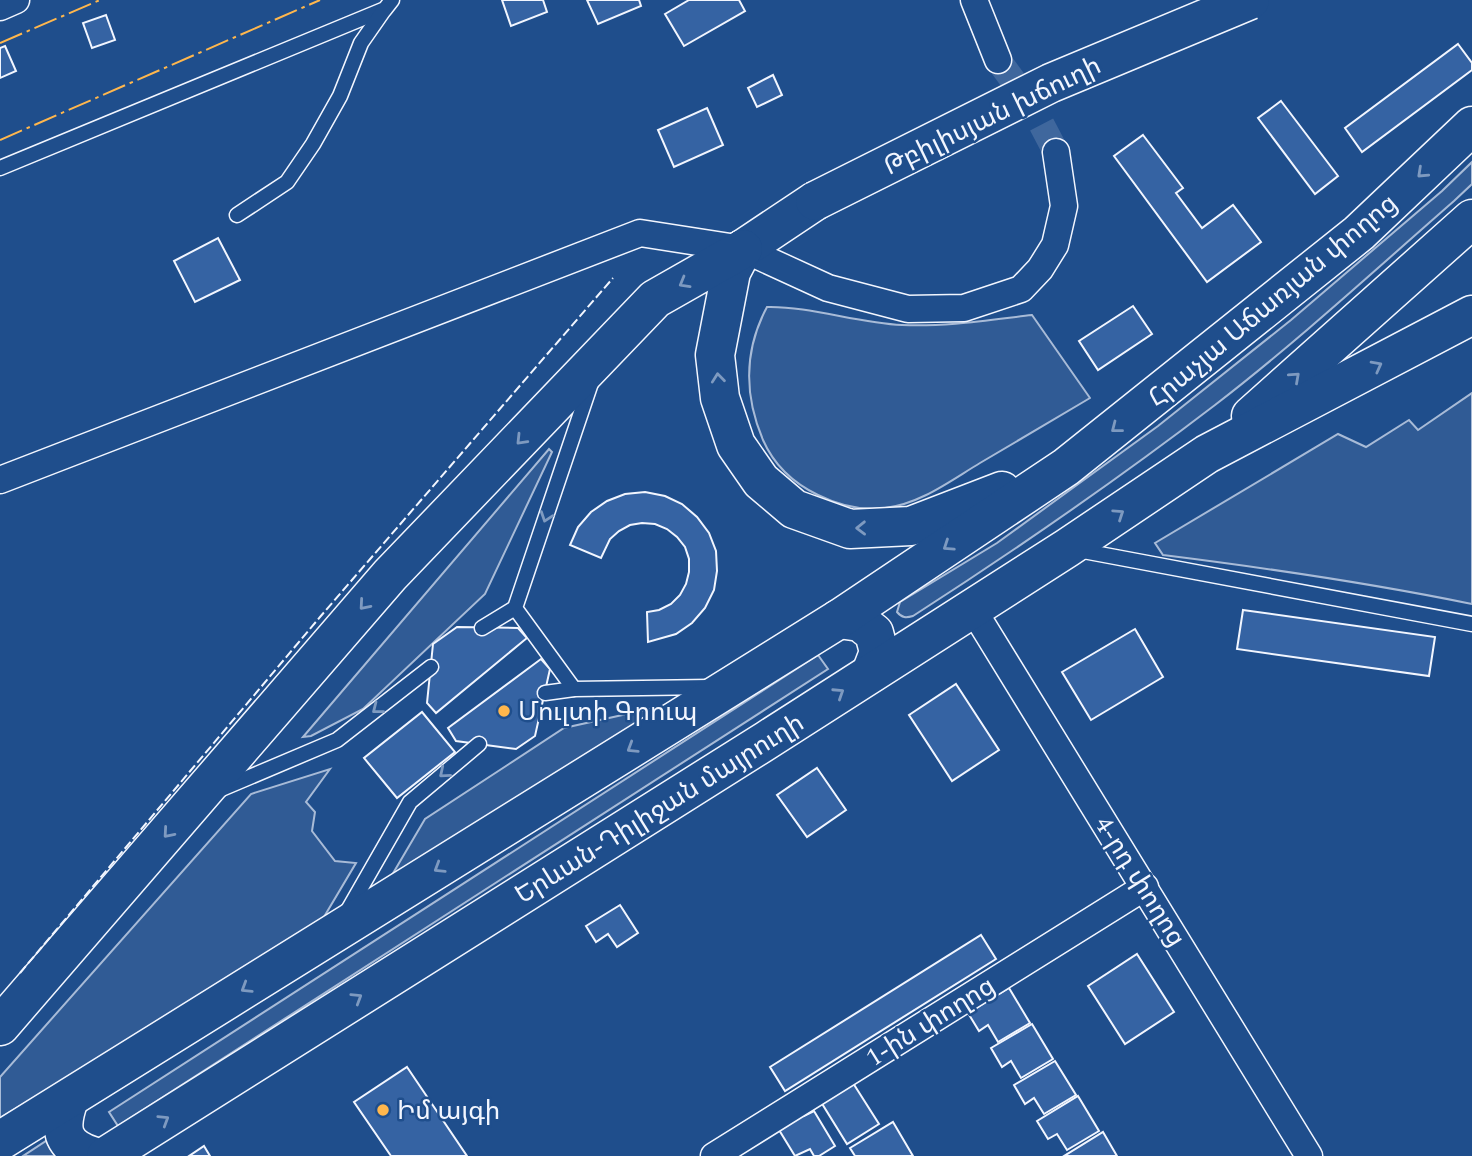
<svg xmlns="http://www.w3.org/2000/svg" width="1472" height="1156" font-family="Spectral,'Noto Sans Armenian',serif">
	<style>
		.green { fill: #305b95; stroke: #a8bbd7; stroke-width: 2 }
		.building { fill: #3563a3; stroke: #f2f6ff; stroke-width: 2 }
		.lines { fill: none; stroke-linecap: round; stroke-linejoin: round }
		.street-tunnel { stroke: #3f679d; stroke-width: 26; stroke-dasharray: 26 13; stroke-linecap: butt }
		.lane-casing { stroke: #f2f6ff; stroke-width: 17 }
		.street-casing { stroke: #f2f6ff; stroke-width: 29 }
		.primary-casing { stroke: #f2f6ff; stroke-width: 41 }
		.highway-casing { stroke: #f2f6ff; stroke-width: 41 }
		.lane { stroke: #1f4e8c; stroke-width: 14 }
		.street { stroke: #1f4e8c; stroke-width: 26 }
		.primary { stroke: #1f4e8c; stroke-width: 38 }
		.highway { stroke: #1f4e8c; stroke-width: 38 }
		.primary-bridge-casing { stroke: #f2f6ff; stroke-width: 41; stroke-linecap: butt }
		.primary-bridge { stroke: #1f4e8c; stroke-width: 38 }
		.fence { stroke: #f2f6ff; stroke-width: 2; stroke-dasharray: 9 3.5; stroke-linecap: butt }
		.power { stroke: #ffb74d; stroke-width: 2; stroke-dasharray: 24 5 3.5 5; stroke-linecap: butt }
		.oneway { stroke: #7e9ac0 }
		.poi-dot { fill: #ffb74d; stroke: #1f4e8c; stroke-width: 2.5 }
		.labels { text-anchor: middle; stroke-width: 5; stroke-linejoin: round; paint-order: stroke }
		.street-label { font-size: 26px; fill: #f2f6ff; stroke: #1f4e8c }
		.poi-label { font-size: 26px; fill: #f2f6ff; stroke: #1f4e8c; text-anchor: start }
	</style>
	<rect width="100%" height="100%" fill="#1f4e8c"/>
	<!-- green -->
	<g class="green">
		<path d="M 1472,162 L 1472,184 L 1454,201 C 1375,270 1298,341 1215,405 C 1117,480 1017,549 913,616 C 906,618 902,618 897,612 L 900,602 L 997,543 L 1158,426 L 1291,320 L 1442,191 Z"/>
		<path d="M 767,307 C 810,306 857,323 902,325 C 945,327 989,320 1032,315 L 1090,398 C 1053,420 1016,442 980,463 C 950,481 920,504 885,508 C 862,511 838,505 818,495 C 793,483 774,465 763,440 C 744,395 744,350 767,307 Z"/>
		<path d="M 1472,393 L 1472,604 C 1370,583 1267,568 1163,555 L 1155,543 L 1338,434 L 1366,447 L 1409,420 L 1418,430 Z"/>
		<polygon points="549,449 552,452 485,594 363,709 311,736 303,737"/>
		<polygon points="818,655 828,669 118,1126 109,1112"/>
		<polygon points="672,704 382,892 425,819 564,728"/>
		<polygon points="330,769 306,802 315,812 312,831 335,861 356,863 318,927 0,1118 0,1077 251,794"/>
		<polygon points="46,1141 55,1156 23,1156"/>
	</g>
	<!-- building -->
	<g class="building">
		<polygon points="502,0 543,0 547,12 511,26"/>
		<polygon points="587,0 639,0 641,6 598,24"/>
		<polygon points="689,0 739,0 745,11 684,46 665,14"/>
		<polygon points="106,15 115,40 92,48 83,23"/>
		<polygon points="1458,44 1472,63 1472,70 1362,152 1345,128"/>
		<polygon points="5,46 16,71 0,78 0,48"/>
		<polygon points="773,75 782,95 757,107 748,88"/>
		<polygon points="1281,101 1338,176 1315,194 1258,118"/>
		<polygon points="707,108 723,145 674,167 658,130"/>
		<polygon points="1143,135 1183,188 1176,193 1202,228 1233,205 1261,242 1207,282 1114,156"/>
		<polygon points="218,238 240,280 195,302 174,261"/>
		<polygon points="1133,306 1152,334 1098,370 1079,341"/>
		<polygon points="645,492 665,496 682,504 697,517 709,533 716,551 717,571 714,590 705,608 692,623 676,634 648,642 647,612 659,610 671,604 680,595 686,584 689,572 689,559 685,547 677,537 667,529 655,524 642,523 630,525 619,531 610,539 601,558 570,545 578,527 591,512 607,501 625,494"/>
		<polygon points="1243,610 1435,637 1429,676 1237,649"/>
		<polygon points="457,627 518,628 527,638 436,713 427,703 433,644"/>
		<polygon points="1135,629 1163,677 1091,720 1062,672"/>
		<polygon points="541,659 550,669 535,736 516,749 456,741 448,728"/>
		<polygon points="956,684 999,750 952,781 909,715"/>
		<polygon points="422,712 455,752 397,798 364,758"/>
		<polygon points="817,768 846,810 807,837 777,795"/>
		<polygon points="620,905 638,933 617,947 608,934 596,942 586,926"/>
		<polygon points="981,935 996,959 785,1091 770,1067"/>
		<polygon points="1137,954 1174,1012 1125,1044 1088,986"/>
		<polygon points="1009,988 1030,1023 998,1042 988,1025 979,1031 968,1013"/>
		<polygon points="1032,1024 1053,1059 1021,1078 1011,1061 1002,1067 991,1048"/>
		<polygon points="1055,1061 1076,1095 1044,1114 1034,1098 1025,1104 1014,1085"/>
		<polygon points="407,1067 467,1156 391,1156 354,1102"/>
		<polygon points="853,1083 879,1124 847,1144 821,1102"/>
		<polygon points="1078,1096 1099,1131 1067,1150 1057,1134 1048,1139 1037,1121"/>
		<polygon points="800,1110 804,1116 814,1111 835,1146 819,1156 814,1156 810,1149 795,1156 776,1125"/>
		<polygon points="893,1122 913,1156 855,1156 850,1148"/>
		<polygon points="1103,1132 1117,1156 1064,1156"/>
		<polygon points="204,1146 210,1156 189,1156"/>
	</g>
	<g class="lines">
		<!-- street-tunnel -->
		<polyline class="street-tunnel" points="998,60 1032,106 1056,152"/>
		<!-- lane casing -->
		<g class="lane-casing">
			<g id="lane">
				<polyline points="0,168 385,9 392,0"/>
				<polyline points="237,215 287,182 313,144 340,96 361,43 384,10"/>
				<polyline points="1078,550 1472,624"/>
				<polyline points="482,628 515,608"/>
				<polyline points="574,689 515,608 591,383"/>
				<polyline points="545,693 574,689 710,687"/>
				<polyline points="219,790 337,740 431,667"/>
				<polyline points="347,912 410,802 479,744"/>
			</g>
		</g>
		<!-- street casing -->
		<g class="street-casing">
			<g id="street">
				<polyline points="974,0 998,60"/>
				<polyline points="0,7 16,0"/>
				<polyline points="0,480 640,233 743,249 828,288 908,309 964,308 1021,289 1040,269 1055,245 1064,206 1056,152"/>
				<polyline points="972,608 1309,1156"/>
				<polyline points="714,1156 1145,887"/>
			</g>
		</g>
		<!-- primary casing -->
		<g class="primary-casing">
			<polyline id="primary" points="743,249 815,201"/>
		</g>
		<!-- highway casing -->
		<g class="highway-casing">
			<g id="highway">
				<polyline points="743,249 731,272 715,355 720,398 736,445 761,481 794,509 850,529 911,526 1002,491"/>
				<polyline points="1251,416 1472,219"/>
				<polyline points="839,619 860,622 874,633 879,652 871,673"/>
				<polyline points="0,1026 390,575 655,299 743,249"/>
				<path d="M 69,1099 C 59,1128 60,1145 92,1156"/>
				<polyline points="0,1141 839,619 1066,467 1359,233 1472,126"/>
				<polyline points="106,1156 767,740 1067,548 1207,454 1472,315"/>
			</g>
		</g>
		<!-- lane -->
		<use href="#lane" class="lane"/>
		<!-- street -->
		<use href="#street" class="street"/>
		<!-- primary -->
		<use href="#primary" class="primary"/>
		<!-- highway -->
		<use href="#highway" class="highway"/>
		<!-- primary-bridge casing -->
		<g class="primary-bridge-casing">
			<polyline id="primary-bridge" points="815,201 1051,83 1250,0"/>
		</g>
		<!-- primary-bridge -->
		<use href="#primary-bridge" class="primary-bridge"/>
		<!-- fence -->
		<polyline class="fence" points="20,973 320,617 613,278"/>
		<!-- power -->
		<g class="power">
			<polyline points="0,43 100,0"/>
			<polyline points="0,140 320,0"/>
		</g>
	</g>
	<!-- one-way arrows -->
	<defs><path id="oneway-chevron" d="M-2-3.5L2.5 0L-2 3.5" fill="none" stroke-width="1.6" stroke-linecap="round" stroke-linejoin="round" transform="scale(1.75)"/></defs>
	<g class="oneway">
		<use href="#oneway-chevron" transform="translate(1422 173) rotate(137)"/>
		<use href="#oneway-chevron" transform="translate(684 283) rotate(150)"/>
		<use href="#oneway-chevron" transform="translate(1377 366) rotate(-28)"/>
		<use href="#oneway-chevron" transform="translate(1295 377) rotate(-42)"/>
		<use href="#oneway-chevron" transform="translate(718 378) rotate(-96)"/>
		<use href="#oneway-chevron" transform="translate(1116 428) rotate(142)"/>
		<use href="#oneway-chevron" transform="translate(521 440) rotate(134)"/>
		<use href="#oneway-chevron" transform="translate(1119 514) rotate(-34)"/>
		<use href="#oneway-chevron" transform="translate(546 517) rotate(109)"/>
		<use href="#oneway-chevron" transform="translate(861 528) rotate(179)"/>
		<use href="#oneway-chevron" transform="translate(948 546) rotate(146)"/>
		<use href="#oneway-chevron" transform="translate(364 605) rotate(131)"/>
		<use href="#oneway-chevron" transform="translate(839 693) rotate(-33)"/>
		<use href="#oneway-chevron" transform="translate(377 709) rotate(142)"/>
		<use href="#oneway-chevron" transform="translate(632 748) rotate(148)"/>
		<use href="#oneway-chevron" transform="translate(444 773) rotate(140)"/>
		<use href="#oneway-chevron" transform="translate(168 833) rotate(131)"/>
		<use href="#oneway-chevron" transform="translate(439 868) rotate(148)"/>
		<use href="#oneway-chevron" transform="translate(246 988) rotate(148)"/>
		<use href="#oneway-chevron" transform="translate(357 998) rotate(-32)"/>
		<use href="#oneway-chevron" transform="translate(164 1120) rotate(-32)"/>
	</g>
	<!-- markers -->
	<g class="poi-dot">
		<circle cx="504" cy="711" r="7"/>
		<circle cx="383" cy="1110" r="7"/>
	</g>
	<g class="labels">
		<!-- street labels -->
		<g class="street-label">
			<text transform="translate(992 115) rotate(-26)" y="9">Թբիլիսյան խճուղի</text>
			<text transform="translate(1272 300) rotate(-40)" y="9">Հրաչյա Աճառյան փողոց</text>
			<text transform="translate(659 808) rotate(-32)" y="9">Երևան-Դիլիջան մայրուղի</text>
			<text transform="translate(1141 881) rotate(58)" y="9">4-րդ փողոց</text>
			<text transform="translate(930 1021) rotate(-32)" y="9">1-ին փողոց</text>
		</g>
		<!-- poi labels -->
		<g class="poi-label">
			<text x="518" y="720">Մուլտի Գրուպ</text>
			<text x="397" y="1119">Իմ այգի</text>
		</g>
	</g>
</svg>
